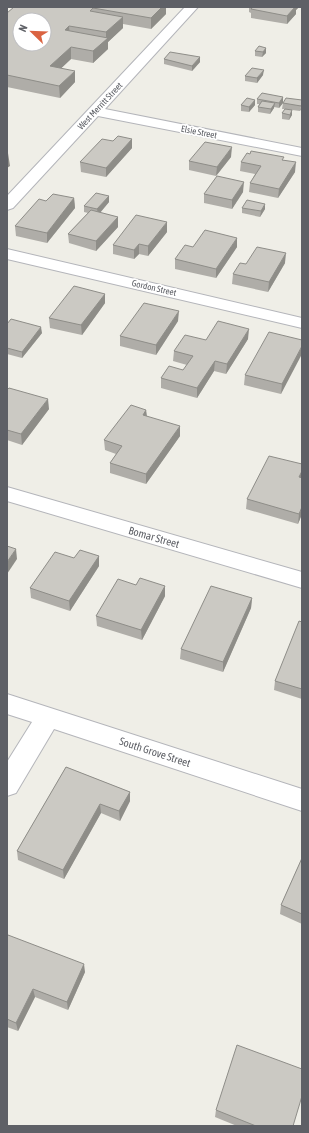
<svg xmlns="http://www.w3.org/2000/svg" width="309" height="1133" font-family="'Asap Condensed',sans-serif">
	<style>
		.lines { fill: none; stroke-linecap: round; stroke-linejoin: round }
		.minor-casing { stroke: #b4b5ba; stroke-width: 2 }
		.minor { fill: #fff; fill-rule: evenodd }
		.wall { fill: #afada8 }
		.shaded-wall { fill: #8e8d88 }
		.building { fill: #cbc9c3; stroke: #8e8d88; fill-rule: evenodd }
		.labels { text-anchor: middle; stroke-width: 3.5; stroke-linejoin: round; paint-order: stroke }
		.far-street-label { font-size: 9px; fill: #5e6066; stroke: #fff }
		.street-label { font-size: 11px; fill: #5e6066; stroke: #fff }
	</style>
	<rect width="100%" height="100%" fill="#efeee7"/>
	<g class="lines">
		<!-- minor casing -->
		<g class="minor-casing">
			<g id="minor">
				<polygon points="185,7 198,7 105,109 302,148 302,156 98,116 13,208 7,210 7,196"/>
				<polygon points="7,249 302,318 302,328 7,259"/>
				<polygon points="7,487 302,572 302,588 7,501"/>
				<polygon points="7,694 302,789 302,811 54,729 16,793 7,796 7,762 32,722 7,714"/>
			</g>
		</g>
		<!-- minor -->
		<use href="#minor" class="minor"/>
	</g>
	<!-- wall -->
	<g class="wall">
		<polygon points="14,7 166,7 166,14 151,29 123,24 123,28 108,42 108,49 93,63 71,59 61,68 75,82 60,98 7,87 7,13"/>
		<polygon points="249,7 299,7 296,10 296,14 287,24 251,18 251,13 249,12"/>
		<polygon points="266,48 266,53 262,57 255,56 255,51"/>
		<polygon points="200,57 200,62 192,71 164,64 164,59"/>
		<polygon points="263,75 257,83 245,81 245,76"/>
		<polygon points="257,99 283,103 279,108 274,107 274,108 270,114 258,112 258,107 259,104 257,104"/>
		<polygon points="302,100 300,111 292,110 292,115 289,120 282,119 282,113 285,109 282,109 283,103"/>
		<polygon points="241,105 255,105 249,112 241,111"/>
		<polygon points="132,139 132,148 106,177 81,172 80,162 113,141"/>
		<polygon points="231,157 216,176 189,170 189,161"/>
		<polygon points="284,160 295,172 278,198 249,192 250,183 255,174 240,171 241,162"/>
		<polygon points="243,192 232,209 204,203 204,194"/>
		<polygon points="109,196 109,202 100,213 118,217 118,227 96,251 69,243 68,234 88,213 84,212 84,206"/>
		<polygon points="74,198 75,208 47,243 16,236 15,226 46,201"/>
		<polygon points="242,208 265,209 260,217 242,213"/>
		<polygon points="167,232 148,256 139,254 134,259 113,254 113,245"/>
		<polygon points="193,247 237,247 216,278 175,269 175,259"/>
		<polygon points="285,263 268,292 232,284 233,274 246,264"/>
		<polygon points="105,294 105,303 82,335 50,328 49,318"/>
		<polygon points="178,321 156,355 120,346 120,336"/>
		<polygon points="7,324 42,333 22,358 7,354"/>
		<polygon points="248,339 226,374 214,371 197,398 161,388 161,378 183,370 187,365 173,361 174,351 206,340"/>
		<polygon points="302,340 281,394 244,385 245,375"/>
		<polygon points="7,390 49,409 22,445 7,440"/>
		<polygon points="146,410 147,416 180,436 146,484 110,473 110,463 116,454 105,450 104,440"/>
		<polygon points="302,464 302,514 298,524 246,509 247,499"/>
		<polygon points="99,556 99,566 70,611 31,598 30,588 74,558"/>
		<polygon points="136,585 165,586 165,596 142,640 97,626 96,616"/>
		<polygon points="252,598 251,608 223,672 180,659 181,649"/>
		<polygon points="302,622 302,699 274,690 275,681"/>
		<polygon points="66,767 130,792 130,801 120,821 101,813 64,879 18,860 17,851"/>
		<polygon points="302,858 302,924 280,914 281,905"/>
		<polygon points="7,937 85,972 68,1010 35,997 18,1031 7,1027"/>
		<polygon points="216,1110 294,1126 237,1126 215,1117"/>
	</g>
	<!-- shaded-wall -->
	<g class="shaded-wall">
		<polygon points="162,7 166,7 166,14 151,29 151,18"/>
		<polygon points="294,7 299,7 296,10 296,14 287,24 287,16"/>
		<polygon points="123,17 123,28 108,42 108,49 93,63 93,51 106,39 106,32"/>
		<polygon points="69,26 70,37 65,30"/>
		<polygon points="71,47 71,59 51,78 50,66"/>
		<polygon points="266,48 266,53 262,57 263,52"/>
		<polygon points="200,57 200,62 192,71 192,66"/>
		<polygon points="264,70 263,75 257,83 257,78"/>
		<polygon points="75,71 75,82 60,98 59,86"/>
		<polygon points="283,97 283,103 279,108 279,103"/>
		<polygon points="255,100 255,105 249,112 249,107"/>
		<polygon points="275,103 274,108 270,114 271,109"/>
		<polygon points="302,104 302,108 300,111 301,106"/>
		<polygon points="292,110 292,115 289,120 290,115"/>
		<polygon points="132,139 132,148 106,177 106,168"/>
		<polygon points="232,147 231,157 216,176 217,167"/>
		<polygon points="8,153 10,166 7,168 7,155"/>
		<polygon points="296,162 295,172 278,198 279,189"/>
		<polygon points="244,182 243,192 232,209 232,200"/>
		<polygon points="109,196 109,202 98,215 97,209"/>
		<polygon points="74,198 75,208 47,243 47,233"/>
		<polygon points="265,204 265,209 260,217 261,211"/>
		<polygon points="118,217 118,227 96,251 96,241"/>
		<polygon points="167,222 167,232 148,256 148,246"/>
		<polygon points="237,238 237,247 216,278 216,269"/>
		<polygon points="139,244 139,254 134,259 134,250"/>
		<polygon points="286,253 285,263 268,292 269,282"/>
		<polygon points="105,294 105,303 82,335 81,325"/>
		<polygon points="179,311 178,321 156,355 156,345"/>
		<polygon points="41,327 42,333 22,358 22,352"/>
		<polygon points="249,329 248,339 226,374 227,364"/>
		<polygon points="302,346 302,354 281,394 282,384"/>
		<polygon points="215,361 214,371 197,398 197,388"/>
		<polygon points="48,399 49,409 22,445 21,434"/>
		<polygon points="146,410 147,420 143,415"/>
		<polygon points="180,426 180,436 146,484 146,474"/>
		<polygon points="302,471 302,479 299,477"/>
		<polygon points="302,507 302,514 298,524 299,514"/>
		<polygon points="16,549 17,559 7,574 7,562"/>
		<polygon points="99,556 99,566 70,611 69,601"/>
		<polygon points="165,586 165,596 142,640 141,630"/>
		<polygon points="252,598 251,608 223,672 223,662"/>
		<polygon points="130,792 130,801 120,821 119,811"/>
		<polygon points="100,804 101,813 64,879 63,870"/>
		<polygon points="84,964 85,972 68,1010 67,1002"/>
		<polygon points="33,989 35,997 18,1031 16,1023"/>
	</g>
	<!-- building -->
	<g class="building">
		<path d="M 14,7 L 162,7 L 151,18 L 93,8 L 90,11 L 123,17 L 106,32 L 69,26 L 65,30 L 108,38 L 93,51 L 71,47 L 50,66 L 75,71 L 59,86 L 7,75 L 7,13 ZM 20,20 L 44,20 L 44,44 L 20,44 Z"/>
		<polygon points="253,7 295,7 287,16 251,9"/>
		<polygon points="259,46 266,48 263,52 255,51"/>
		<polygon points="170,52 200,57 192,66 164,59"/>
		<polygon points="252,68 264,70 257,78 245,76"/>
		<polygon points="262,93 283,97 279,103 257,99"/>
		<polygon points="247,98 255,100 249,107 241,105"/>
		<polygon points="286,98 302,100 302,104 301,106 283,103"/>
		<polygon points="262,101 275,103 271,109 258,107"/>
		<polygon points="285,109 292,110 290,115 282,113"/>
		<polygon points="118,136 132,139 106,168 80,162 102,139 113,141"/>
		<polygon points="205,142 232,147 217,167 189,161"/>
		<polygon points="251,151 284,157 282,160 296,162 279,189 250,183 261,166 241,162 247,153 250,154"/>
		<polygon points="217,176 244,182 232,200 204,194"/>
		<polygon points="96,193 109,196 97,209 84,206"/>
		<polygon points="53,194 74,198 47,233 15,226 39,199 46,201"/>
		<polygon points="247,200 265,204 261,211 242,208"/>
		<polygon points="91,210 118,217 96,241 68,234"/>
		<polygon points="136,215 167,222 148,246 139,244 134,250 113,245"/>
		<polygon points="205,230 237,238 216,269 175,259 185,245 193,247"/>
		<polygon points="257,247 286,253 269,282 233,274 240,263 246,264"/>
		<polygon points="74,286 105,294 81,325 49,318"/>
		<polygon points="144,303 179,311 156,345 120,336"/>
		<polygon points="11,319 41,327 22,352 7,348 7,324"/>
		<polygon points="218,321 249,329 227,364 215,361 197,388 161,378 169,366 183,370 193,356 174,351 185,335 206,340"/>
		<polygon points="269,332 302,340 302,346 282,384 245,375"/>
		<polygon points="9,388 48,399 21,434 7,430 7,390"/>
		<polygon points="131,405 146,410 143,415 180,426 146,474 110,463 122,446 104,440"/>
		<polygon points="269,456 302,464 302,471 299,477 302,478 302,507 299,514 247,499"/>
		<polygon points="7,546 16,549 7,562"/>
		<polygon points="80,550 99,556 69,601 30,588 55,552 74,558"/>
		<polygon points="140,578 165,586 141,630 96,616 118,579 136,585"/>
		<polygon points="211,586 252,598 223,662 181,649"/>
		<polygon points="299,621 302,622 302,689 275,681"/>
		<polygon points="66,767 130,792 119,811 100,804 63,870 17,851"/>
		<polygon points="302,858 302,914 281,905"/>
		<polygon points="8,935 84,964 67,1002 33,989 16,1023 7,1019 7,937"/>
		<polygon points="237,1045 302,1069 302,1096 293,1126 256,1126 216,1110"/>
	</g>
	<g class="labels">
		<!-- far-street labels -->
		<g class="far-street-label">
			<text transform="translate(100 106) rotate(-47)" y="3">West Merritt Street</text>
			<text transform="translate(199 132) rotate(11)" y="3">Elsie Street</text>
			<text transform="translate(154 288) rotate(13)" y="3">Gordon Street</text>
		</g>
		<!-- street labels -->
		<g class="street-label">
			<text transform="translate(154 537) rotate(16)" y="4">Bomar Street</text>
			<text transform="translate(155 752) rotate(18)" y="4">South Grove Street</text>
		</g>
	</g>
	<!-- border -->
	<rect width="309" height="1133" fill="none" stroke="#5e6066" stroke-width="16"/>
	<!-- north arrow -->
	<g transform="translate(32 32) rotate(293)"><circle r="19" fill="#ffffff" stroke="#bfbfc2"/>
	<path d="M0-3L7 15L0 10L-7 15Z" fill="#da6341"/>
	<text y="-6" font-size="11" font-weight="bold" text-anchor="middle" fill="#5e6066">N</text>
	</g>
</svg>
